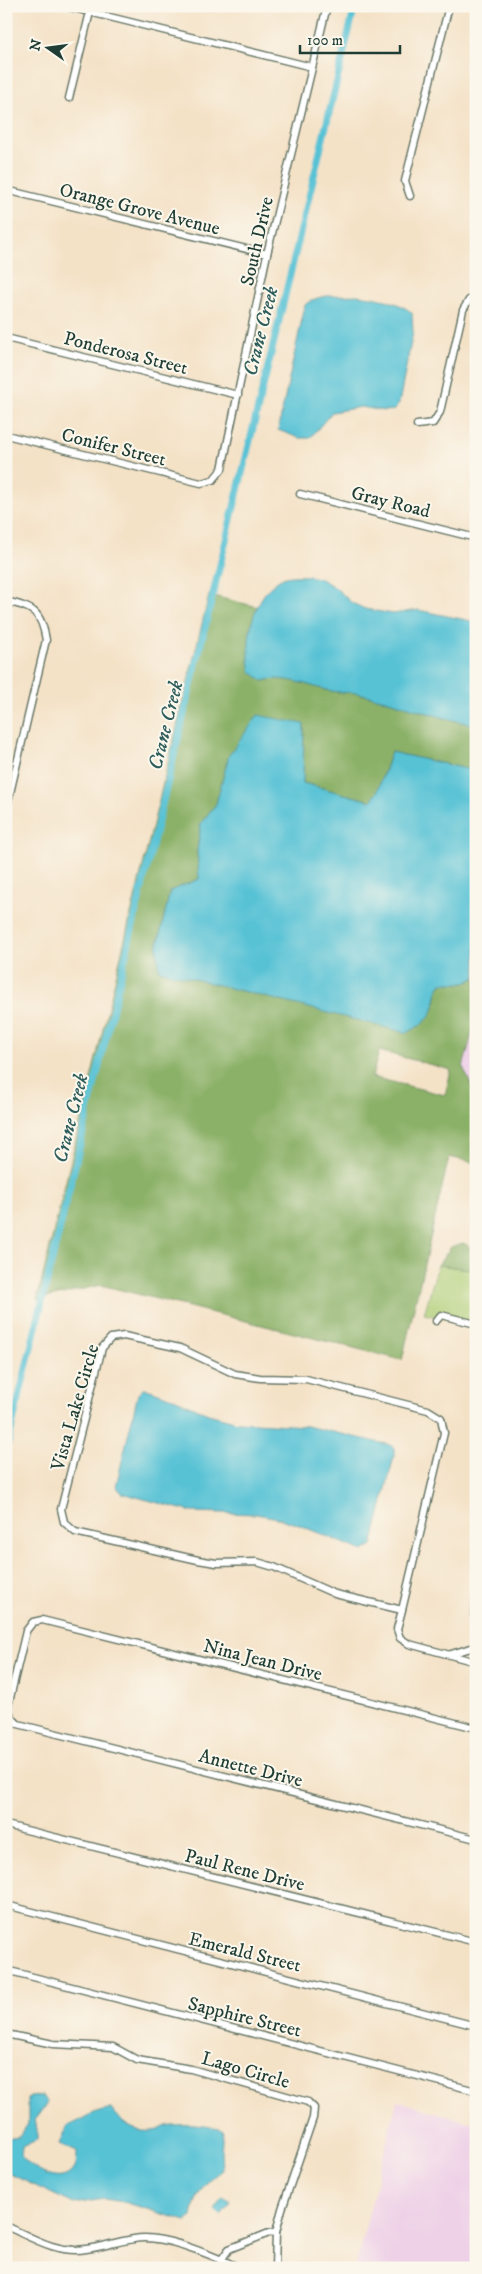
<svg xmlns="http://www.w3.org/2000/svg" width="482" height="2274" font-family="'IM FELL DW Pica',serif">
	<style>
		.built { fill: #eed0e7 }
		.green { fill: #afce76; stroke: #678655 }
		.forest { fill: #8bb167; stroke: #55774e; fill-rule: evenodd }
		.water { fill: #59c2d5; stroke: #3c8084 }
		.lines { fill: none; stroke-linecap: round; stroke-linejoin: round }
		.canal { stroke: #59c2d5; stroke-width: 7 }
		.street-casing { stroke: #6a7767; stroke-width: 9 }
		.street { stroke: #fff; stroke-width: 6 }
		.labels { text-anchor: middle; stroke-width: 4; stroke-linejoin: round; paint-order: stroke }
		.street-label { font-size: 19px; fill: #1f3d34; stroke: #fbf7ec }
		.water-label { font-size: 20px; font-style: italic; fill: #2e5e5c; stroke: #fbf7ec }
	</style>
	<rect width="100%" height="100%" fill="#fbf7ec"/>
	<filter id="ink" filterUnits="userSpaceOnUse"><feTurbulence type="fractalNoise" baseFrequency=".02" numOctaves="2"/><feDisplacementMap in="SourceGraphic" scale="10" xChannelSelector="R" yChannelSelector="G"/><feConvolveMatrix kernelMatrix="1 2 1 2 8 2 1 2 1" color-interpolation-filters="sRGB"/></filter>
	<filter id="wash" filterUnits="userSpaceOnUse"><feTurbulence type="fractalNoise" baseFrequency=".0096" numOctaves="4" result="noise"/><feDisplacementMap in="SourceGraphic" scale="20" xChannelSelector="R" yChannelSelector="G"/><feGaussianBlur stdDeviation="1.12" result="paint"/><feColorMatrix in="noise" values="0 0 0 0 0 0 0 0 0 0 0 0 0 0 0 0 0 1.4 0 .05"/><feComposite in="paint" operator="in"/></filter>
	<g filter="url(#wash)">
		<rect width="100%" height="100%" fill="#f4e2c7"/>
		<!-- built -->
		<g class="built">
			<polygon points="476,1020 476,1088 472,1087 463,1067"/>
			<polygon points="397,2101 476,2124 476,2268 355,2268"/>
		</g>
		<!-- green -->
		<polygon class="green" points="438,1265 476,1270 476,1325 424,1314"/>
		<!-- forest -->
		<g class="forest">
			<path d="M 209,595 L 258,607 C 249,625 246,652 251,672 L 263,681 C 288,674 313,689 338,692 C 344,693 351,692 357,693 C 397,701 435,718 476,725 L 476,771 L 391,752 L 377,792 L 371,801 L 303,783 L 304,724 L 229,755 L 216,804 L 201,823 L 197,851 L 199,879 L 170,891 L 157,948 L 434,1008 L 437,989 L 442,983 L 465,983 L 475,978 L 476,975 L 476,1020 L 463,1067 L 472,1087 L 476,1088 L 476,1163 L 449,1157 L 402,1360 L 101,1285 L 37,1300 ZM 379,1051 L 451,1070 L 445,1095 L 372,1077 Z"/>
			<polygon points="463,1243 476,1250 476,1270 438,1265 451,1247"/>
			<polygon points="474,1574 476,1574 476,1622 467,1617"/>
		</g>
		<!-- water -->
		<g class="water">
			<path d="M 357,295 C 375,297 399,301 412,313 L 413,332 L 399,403 L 395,410 L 384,411 L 361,407 L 332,412 L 310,438 L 299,438 L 278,430 L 305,305 C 318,293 340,296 357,295 Z"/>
			<path d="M 307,576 L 319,578 L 336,588 L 352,603 L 365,609 L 393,614 L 418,610 L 476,622 L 476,725 C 435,718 397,701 357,693 C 351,692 344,693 338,692 C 313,689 288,674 263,681 L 251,672 C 244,641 252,593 283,578 C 290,575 300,576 307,576 Z"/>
			<path d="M 258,715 L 304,724 L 303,783 L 371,801 L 377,792 L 391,752 L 476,771 L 476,975 L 475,978 L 465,983 L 442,983 C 436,990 436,996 434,1006 C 431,1021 419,1026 407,1033 L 159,970 L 157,948 L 170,891 L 199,879 L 197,851 L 201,823 L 216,804 L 229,755 Z"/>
			<polygon points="144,1388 176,1399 208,1414 238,1422 306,1426 390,1445 394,1448 394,1456 372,1546 363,1551 294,1523 273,1517 256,1514 192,1512 122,1493 116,1486 138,1394"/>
			<path d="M 42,2096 L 48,2103 L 34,2120 L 37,2129 L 37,2140 L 22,2146 L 21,2157 C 33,2169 62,2190 75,2167 C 77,2163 77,2156 77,2152 L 59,2144 L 67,2126 C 83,2121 95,2109 111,2109 C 122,2125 137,2135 158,2130 C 163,2128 167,2125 172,2125 C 189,2124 207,2125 223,2130 L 221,2152 L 222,2170 C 204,2183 195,2195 192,2217 L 186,2221 L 124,2202 L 103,2199 L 74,2204 L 6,2172 L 6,2139 L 19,2137 L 28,2124 L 28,2097 Z"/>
			<polygon points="223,2197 231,2202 221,2215 214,2209"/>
		</g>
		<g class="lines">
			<!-- canal -->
			<polyline class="canal" points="6,1451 355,6"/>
		</g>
	</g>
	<g filter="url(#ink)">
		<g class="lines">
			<!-- street casing -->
			<g class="street-casing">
				<g id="street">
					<polyline points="65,6 312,67"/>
					<polyline points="69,98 90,12"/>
					<polyline points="6,190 267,254"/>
					<polyline points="410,196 405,181 449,6"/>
					<polyline points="6,338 238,395"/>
					<polyline points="417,425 433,423 440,412 463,310 469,300 476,298"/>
					<polyline points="6,435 201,483 213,480 222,469 267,254 327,6"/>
					<polyline points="300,494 476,538"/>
					<path d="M 6,601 C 33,608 41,610 46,640 L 6,810"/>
					<polyline points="436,1321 441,1315 476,1324"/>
					<polyline points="402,1610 335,1594 274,1567 257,1562 216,1563 198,1560 75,1532 64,1522 61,1509 102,1348 111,1338 124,1336 180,1348 235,1374 260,1378 306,1379 428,1410 441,1418 444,1433 402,1610 397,1629 400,1638 409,1644 476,1662"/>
					<polyline points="451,1654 471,1648 476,1649"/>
					<polyline points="476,1728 42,1620 33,1622 26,1631 8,1706 11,1717 18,1724 476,1839"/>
					<polyline points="6,1825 476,1942"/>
					<polyline points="6,1905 476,2026"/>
					<polyline points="6,1970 476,2091"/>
					<polyline points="6,2034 53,2044 113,2047 137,2060 191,2069 308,2102 314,2108 313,2118 282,2209 276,2232 275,2268"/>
					<path d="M 6,2226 C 31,2237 57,2254 86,2249 C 106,2247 125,2238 145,2238 C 171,2238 216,2257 240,2268"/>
					<polyline points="221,2260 229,2249 269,2233 276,2232"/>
				</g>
			</g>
			<!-- street -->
			<use href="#street" class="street"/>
		</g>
	</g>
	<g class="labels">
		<!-- street labels -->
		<g class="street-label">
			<text transform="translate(140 208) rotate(14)" y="7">Orange Grove Avenue</text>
			<text transform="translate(256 241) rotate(-77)" y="7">South Drive</text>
			<text transform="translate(126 352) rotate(14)" y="7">Ponderosa Street</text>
			<text transform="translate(114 446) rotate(14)" y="7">Conifer Street</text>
			<text transform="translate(391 501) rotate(14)" y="7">Gray Road</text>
			<text transform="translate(74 1407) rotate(-74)" y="7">Vista Lake Circle</text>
			<text transform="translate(263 1659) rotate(14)" y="7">Nina Jean Drive</text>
			<text transform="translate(251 1767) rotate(14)" y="7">Annette Drive</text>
			<text transform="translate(245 1869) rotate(14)" y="7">Paul Rene Drive</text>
			<text transform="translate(245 1951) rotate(14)" y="7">Emerald Street</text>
			<text transform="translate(245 2016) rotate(14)" y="7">Sapphire Street</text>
			<text transform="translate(246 2069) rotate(16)" y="7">Lago Circle</text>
		</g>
		<!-- water labels -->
		<g class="water-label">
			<text transform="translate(260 331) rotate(-76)" y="7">Crane Creek</text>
			<text transform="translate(165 725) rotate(-76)" y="7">Crane Creek</text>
			<text transform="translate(70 1118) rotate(-76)" y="7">Crane Creek</text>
		</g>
	</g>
	<!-- margin -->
	<rect width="482" height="2274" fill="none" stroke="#fbf7ec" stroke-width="25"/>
	<!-- north arrow -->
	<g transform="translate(48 48) rotate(284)" stroke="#fbf7ec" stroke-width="4" paint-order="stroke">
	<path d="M0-4L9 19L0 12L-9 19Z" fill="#1f3d34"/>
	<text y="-8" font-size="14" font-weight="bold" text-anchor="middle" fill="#1f3d34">N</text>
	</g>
	<!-- scale -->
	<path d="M300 45v8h100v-8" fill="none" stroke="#1f3d34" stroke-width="2.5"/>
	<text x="307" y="45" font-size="15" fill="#1f3d34" stroke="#fbf7ec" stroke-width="4" paint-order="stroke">100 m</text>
</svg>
